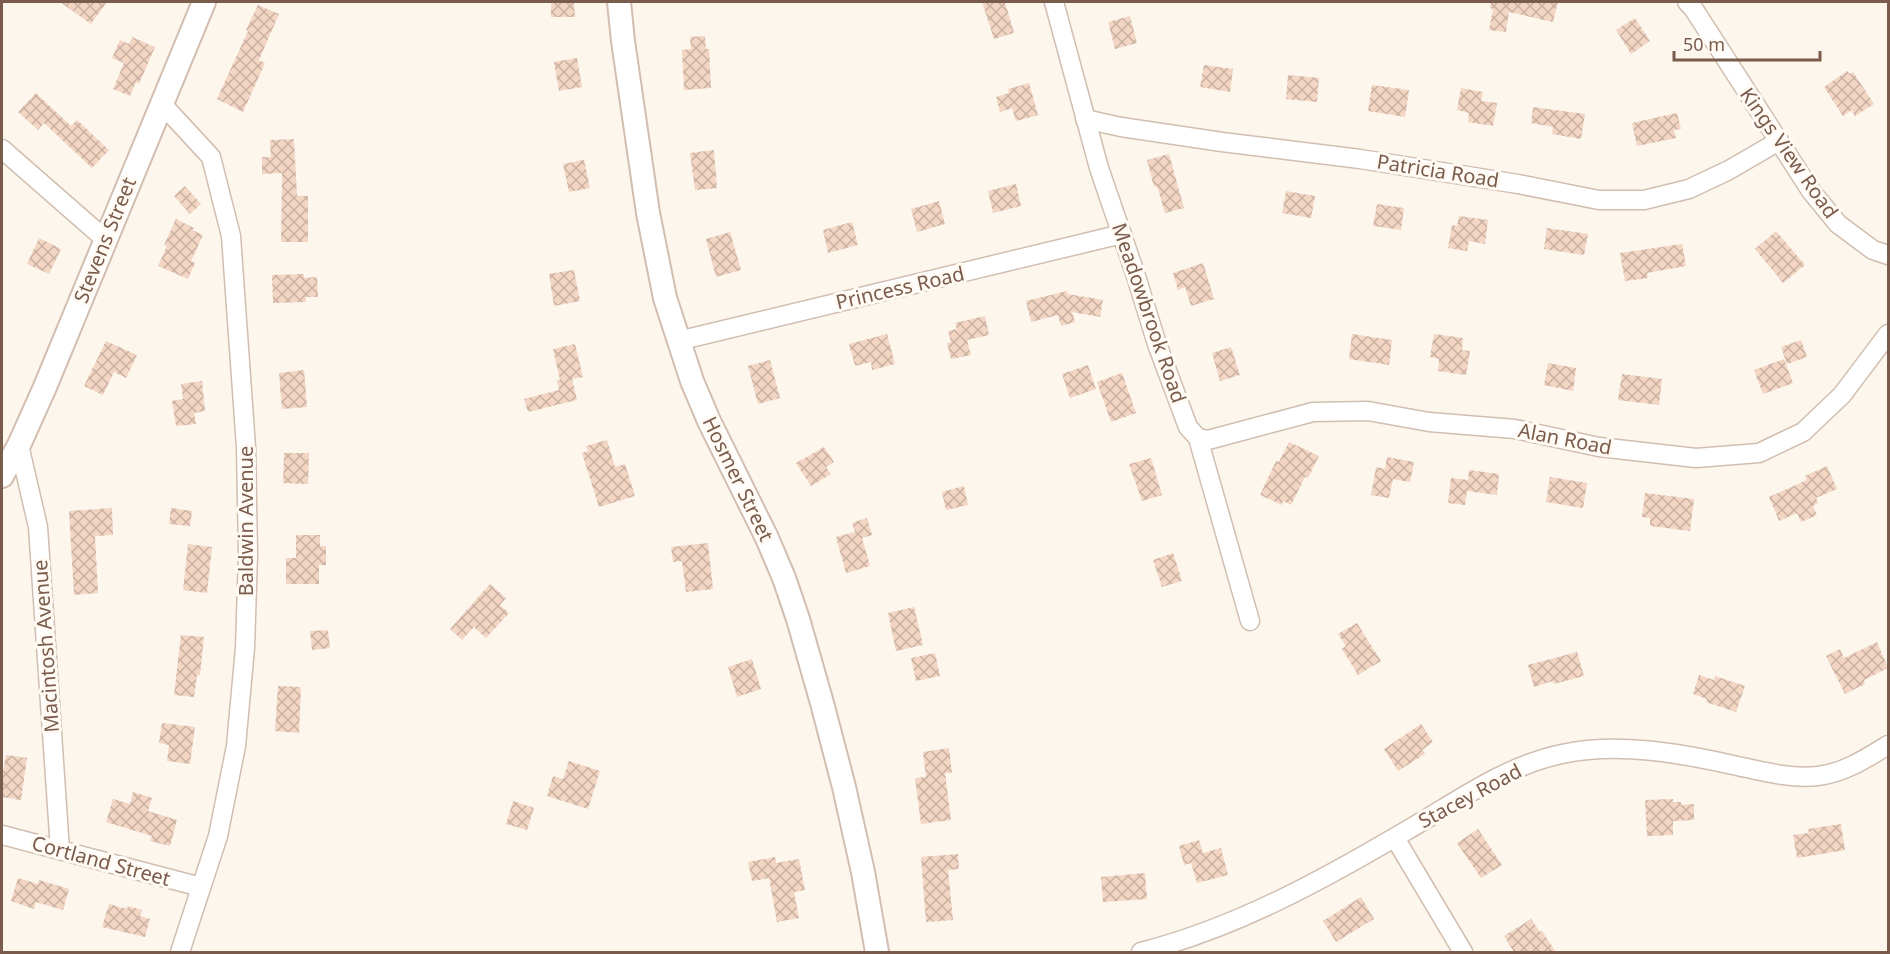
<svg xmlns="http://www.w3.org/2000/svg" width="1890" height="954" font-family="'Noto Sans',sans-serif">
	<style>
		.building { fill: url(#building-cross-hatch) }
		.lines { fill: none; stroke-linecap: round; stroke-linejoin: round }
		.minor-casing { stroke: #d1beb0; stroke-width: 21 }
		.tertiary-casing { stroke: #d1beb0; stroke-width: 26 }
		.minor { stroke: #fff; stroke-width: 18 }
		.tertiary { stroke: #fff; stroke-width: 22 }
		.labels { text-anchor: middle; stroke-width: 6; stroke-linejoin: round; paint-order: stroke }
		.street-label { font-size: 20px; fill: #7a5c4d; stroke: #fffaf3 }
	</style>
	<defs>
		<pattern id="building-cross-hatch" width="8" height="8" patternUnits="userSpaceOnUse" patternTransform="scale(1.5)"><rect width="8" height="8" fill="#f3d5c3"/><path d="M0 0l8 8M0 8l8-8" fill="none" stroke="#cab0a1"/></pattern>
	</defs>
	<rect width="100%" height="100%" fill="#fdf6ec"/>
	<!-- building -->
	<g class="building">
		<polygon points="60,2 107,2 91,24"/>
		<polygon points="551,2 574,2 575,17 551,17"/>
		<polygon points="982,2 1005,2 1014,33 994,39"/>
		<polygon points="1491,2 1558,2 1553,22 1509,12 1506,32 1489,30 1493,9 1490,8"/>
		<polygon points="258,5 279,14 259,60 265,63 243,112 217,99 248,31 246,30"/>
		<polygon points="1130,16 1137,43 1115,49 1108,22"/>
		<polygon points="1635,18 1650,41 1631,54 1616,30"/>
		<polygon points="705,36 706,49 709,49 711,88 684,90 682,50 691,49 690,37"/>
		<polygon points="132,37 155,47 139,84 136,82 130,96 113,89 124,63 112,58 120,40 129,44"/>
		<polygon points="577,58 582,87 559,91 554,62"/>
		<polygon points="1204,65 1233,69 1230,92 1200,87"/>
		<polygon points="1847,71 1850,74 1853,72 1874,104 1855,116 1852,110 1843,116 1824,87"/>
		<polygon points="1288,75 1319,78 1317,102 1286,99"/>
		<polygon points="1029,83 1038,115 1016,121 1012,108 1000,112 996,97 1009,93 1008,89"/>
		<polygon points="1372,85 1409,90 1405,117 1368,111"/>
		<polygon points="1461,88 1483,92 1481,101 1497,103 1493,126 1468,122 1469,113 1457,110"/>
		<polygon points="36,93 71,126 77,120 109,150 92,168 44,123 38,130 18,112"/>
		<polygon points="1533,107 1585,114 1581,139 1552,134 1553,127 1531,123"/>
		<polygon points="1677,113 1681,129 1674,130 1676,138 1637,146 1632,123"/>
		<polygon points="294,139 297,196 308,196 308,242 281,242 282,173 262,174 262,157 271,157 270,140"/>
		<polygon points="714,150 717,188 695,190 690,153"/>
		<polygon points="1169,154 1184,208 1165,213 1157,186 1154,187 1147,160"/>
		<polygon points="584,160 590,188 569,192 563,164"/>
		<polygon points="1016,184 1021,206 993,213 988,191"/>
		<polygon points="185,186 201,204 190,214 174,196"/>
		<polygon points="1286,191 1315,196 1311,218 1282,213"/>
		<polygon points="939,201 945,224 917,232 911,209"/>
		<polygon points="1377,204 1404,208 1401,230 1373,226"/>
		<polygon points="1459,216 1488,220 1485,244 1469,241 1467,251 1448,248 1452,225 1457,226"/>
		<polygon points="176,219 194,228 192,230 203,235 191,261 195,263 188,279 158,266 167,246 164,245"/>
		<polygon points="852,222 858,245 828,253 823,230"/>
		<polygon points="1547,228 1588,234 1584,255 1544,249"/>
		<polygon points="1776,231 1805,265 1783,283 1755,249"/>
		<polygon points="730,232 741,270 716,277 706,239"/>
		<polygon points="39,238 61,249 49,274 27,264"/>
		<polygon points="1682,244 1686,266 1647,273 1648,278 1625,281 1620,253"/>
		<polygon points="1203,263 1214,299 1191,306 1185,287 1178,290 1173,273"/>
		<polygon points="574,270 580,301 554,306 549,274"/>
		<polygon points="304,274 304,278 317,277 318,297 306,297 306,302 273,303 272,275"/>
		<polygon points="1067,291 1068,294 1103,300 1100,317 1072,312 1075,322 1061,326 1058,315 1031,322 1026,301"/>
		<polygon points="985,316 989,335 967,340 971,355 951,359 947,343 951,342 948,331 957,329 955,323"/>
		<polygon points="887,334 895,364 872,370 871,362 855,366 849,344"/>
		<polygon points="1352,334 1392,340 1389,365 1349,359"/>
		<polygon points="1434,334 1463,338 1462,350 1470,351 1466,375 1438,371 1439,359 1430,357"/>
		<polygon points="1801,340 1807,357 1787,364 1781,347"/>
		<polygon points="106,341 137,355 126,378 114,372 103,395 84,386"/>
		<polygon points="575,344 583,377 572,379 577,400 528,412 524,399 559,390 557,380 560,380 553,349"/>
		<polygon points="1231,347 1240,375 1220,381 1212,353"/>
		<polygon points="1784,359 1793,383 1763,394 1754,370"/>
		<polygon points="770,360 780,398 758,404 748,366"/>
		<polygon points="1548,363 1576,368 1573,391 1544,385"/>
		<polygon points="1088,365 1096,389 1070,398 1062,374"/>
		<polygon points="304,370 307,407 282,409 279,373"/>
		<polygon points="1122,373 1136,413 1111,422 1097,382"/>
		<polygon points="1622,374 1662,379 1659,405 1618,400"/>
		<polygon points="202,381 205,411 194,413 196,424 176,426 172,401 183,399 181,384"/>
		<polygon points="607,440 615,467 625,464 635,496 599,507 582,453 588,451 586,446"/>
		<polygon points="1289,442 1319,456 1308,478 1305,477 1291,505 1283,501 1282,505 1260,495 1276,461 1279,462"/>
		<polygon points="824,447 834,462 826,467 831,474 811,486 796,463"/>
		<polygon points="284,453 309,453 308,484 283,483"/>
		<polygon points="1387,457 1414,462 1410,482 1393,479 1389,498 1371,495 1376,467 1385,469"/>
		<polygon points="1151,458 1162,495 1142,501 1129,464"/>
		<polygon points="1827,466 1837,489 1816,498 1818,503 1813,506 1817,515 1801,522 1797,513 1779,521 1769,497 1807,480 1805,476"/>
		<polygon points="1469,470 1499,474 1497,495 1467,491 1465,505 1448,503 1451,478 1468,480"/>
		<polygon points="1550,477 1587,483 1583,508 1546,502"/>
		<polygon points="964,486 968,505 946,510 942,492"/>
		<polygon points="1645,493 1694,499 1690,531 1650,526 1650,518 1642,517"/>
		<polygon points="112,508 113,535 95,536 98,593 74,595 69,511"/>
		<polygon points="171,508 192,511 190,526 169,524"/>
		<polygon points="867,518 872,535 862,538 870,566 846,573 836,537 855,532 852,523"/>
		<polygon points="296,535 320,535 320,546 326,546 326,565 319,565 319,584 286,584 286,558 296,558"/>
		<polygon points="708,543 713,589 686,592 682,561 673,562 671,547"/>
		<polygon points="188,544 212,547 207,593 183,590"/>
		<polygon points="1173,553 1182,581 1162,587 1153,560"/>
		<polygon points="490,584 506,598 500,605 509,613 486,638 474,627 462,640 450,629"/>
		<polygon points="914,607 923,645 896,651 888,613"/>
		<polygon points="1357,623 1381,661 1358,675 1342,649 1346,646 1338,634"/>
		<polygon points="328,630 330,648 312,650 310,631"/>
		<polygon points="181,635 204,637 200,675 197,675 194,697 174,695"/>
		<polygon points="1877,642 1888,668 1864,680 1865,684 1845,694 1826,656 1840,649 1844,658"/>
		<polygon points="1577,652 1584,676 1554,684 1553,681 1534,687 1528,665"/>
		<polygon points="935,653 940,676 916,681 911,658"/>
		<polygon points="752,659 761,689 737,697 728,667"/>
		<polygon points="1699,675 1714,680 1715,676 1745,686 1736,712 1706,702 1707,699 1693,694"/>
		<polygon points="278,686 301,687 299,733 275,731"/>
		<polygon points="162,723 195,727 190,764 167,761 169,745 159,743"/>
		<polygon points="1421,724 1433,742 1422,750 1425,754 1398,771 1384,749"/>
		<polygon points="949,748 952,773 945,773 951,820 921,824 915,778 926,777 923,752"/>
		<polygon points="6,755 27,758 21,800 2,797 2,772 3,772"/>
		<polygon points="569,761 600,771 588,809 547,796 553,776 563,779"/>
		<polygon points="133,792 152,798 148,811 177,820 170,846 150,841 152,836 106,822 113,799 130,804"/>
		<polygon points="1673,799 1673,802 1681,802 1681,805 1694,804 1694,820 1673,821 1673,835 1647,836 1645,800"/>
		<polygon points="513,801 534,808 527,830 506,824"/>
		<polygon points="1841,824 1845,850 1797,858 1793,835 1809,833 1808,829"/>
		<polygon points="1478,829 1502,865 1481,878 1457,843"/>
		<polygon points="1199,840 1203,853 1221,848 1228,875 1197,883 1191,863 1184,865 1179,846"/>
		<polygon points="958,854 959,869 948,870 953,920 926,922 921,857"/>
		<polygon points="775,857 776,863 799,859 805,890 794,892 799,918 777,922 769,878 752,881 748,862"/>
		<polygon points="1145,873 1147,899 1103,902 1101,877"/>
		<polygon points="18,878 38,884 39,880 69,889 63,910 36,902 34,909 11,901"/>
		<polygon points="1361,897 1374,919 1336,942 1323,921"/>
		<polygon points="109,904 127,909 128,906 142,910 140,916 150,919 145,937 102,927"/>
		<polygon points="1531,919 1540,932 1542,931 1556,952 1514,952 1504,936"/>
	</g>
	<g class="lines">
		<!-- minor casing -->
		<g class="minor-casing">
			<g id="minor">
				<polyline points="1054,2 1099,168 1135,273 1157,344 1188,427 1198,438 1250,621"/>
				<polyline points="1687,2 1693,8 1811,191 1838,224 1873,250 1888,255"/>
				<polyline points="161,103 211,157 231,236 246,447 248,554 245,648 236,746 218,836 180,952"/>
				<polyline points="1085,119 1121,127 1222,142 1360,159 1518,184 1599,200 1644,200 1689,189 1729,170 1779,141"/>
				<polyline points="2,149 106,240"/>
				<polyline points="678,341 1122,234"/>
				<polyline points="1198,438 1208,440 1313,412 1368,411 1429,422 1515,429 1599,447 1696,458 1759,453 1803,432 1842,395 1888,334"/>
				<polyline points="19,445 38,527 60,850"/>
				<polyline points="2,835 201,887"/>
				<polyline points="1395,838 1463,952"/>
				<path d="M 1141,952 C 1235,928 1321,881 1404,832 C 1455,803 1504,766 1562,754 C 1618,742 1679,753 1733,765 C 1761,771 1789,779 1818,776 C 1844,773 1867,758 1888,745"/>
			</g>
		</g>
		<!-- tertiary casing -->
		<g class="tertiary-casing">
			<g id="tertiary">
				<polyline points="619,2 623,41 648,213 665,298 692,381 709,421 767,538 784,578 798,619 822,703 844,787 863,872 877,952"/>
				<polyline points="2,476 19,445 45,387 204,2"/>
			</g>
		</g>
		<!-- minor -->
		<use href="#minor" class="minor"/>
		<!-- tertiary -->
		<use href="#tertiary" class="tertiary"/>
	</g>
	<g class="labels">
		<!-- street labels -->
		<g class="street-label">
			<text transform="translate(1789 153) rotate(55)" y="7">Kings View Road</text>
			<text transform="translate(1438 171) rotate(9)" y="7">Patricia Road</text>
			<text transform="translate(105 240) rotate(-68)" y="7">Stevens Street</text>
			<text transform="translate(900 288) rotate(-13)" y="7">Princess Road</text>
			<text transform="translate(1149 313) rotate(71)" y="7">Meadowbrook Road</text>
			<text transform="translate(1565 439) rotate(11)" y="7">Alan Road</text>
			<text transform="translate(738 479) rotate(64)" y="7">Hosmer Street</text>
			<text transform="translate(246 521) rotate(-90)" y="7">Baldwin Avenue</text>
			<text transform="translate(46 646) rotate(-94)" y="7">Macintosh Avenue</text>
			<text transform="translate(1470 796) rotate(-28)" y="7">Stacey Road</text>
			<text transform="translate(101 861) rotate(15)" y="7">Cortland Street</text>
		</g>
	</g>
	<!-- border -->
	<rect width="1890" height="954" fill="none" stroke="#7a5c4d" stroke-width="6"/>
	<!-- scale -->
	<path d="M1674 51v9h146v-9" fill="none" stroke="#7a5c4d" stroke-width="3"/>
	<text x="1683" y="51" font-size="18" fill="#7a5c4d" stroke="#fffaf3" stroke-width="4.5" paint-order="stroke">50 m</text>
</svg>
